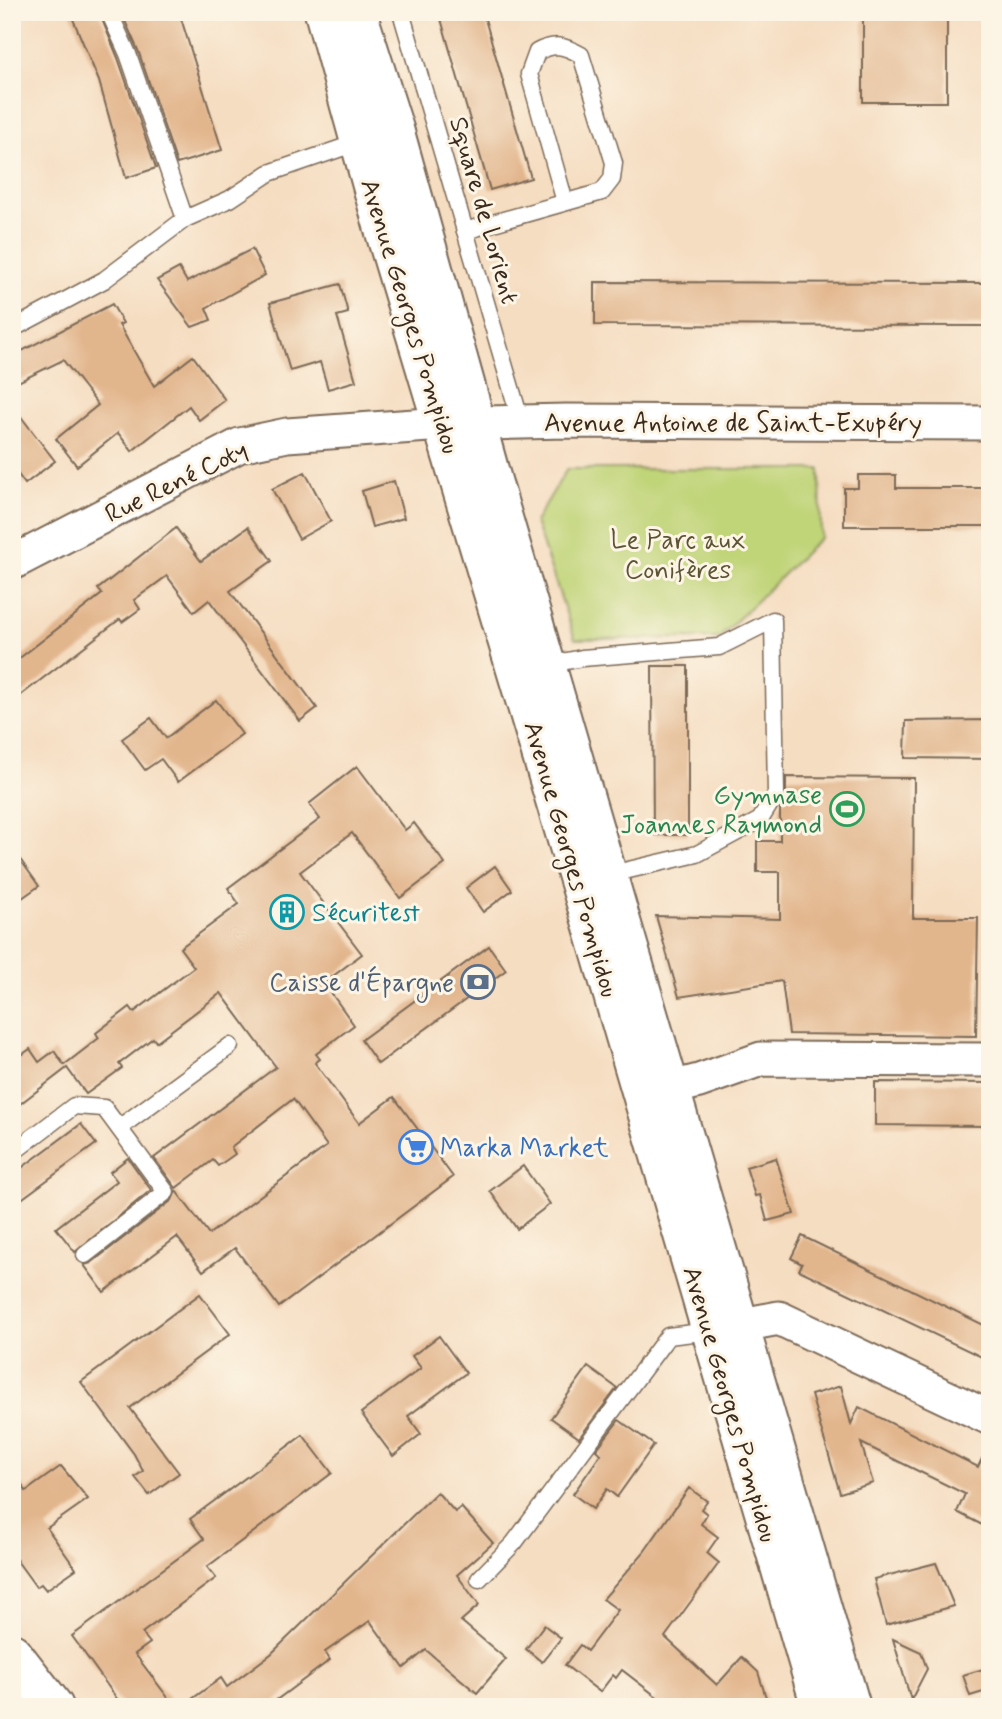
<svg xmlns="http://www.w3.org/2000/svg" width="1002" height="1719" font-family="Mynerve,sans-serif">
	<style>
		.green { fill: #c0d478; stroke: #7e7f4b; stroke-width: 2 }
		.building { fill: #e2b68d }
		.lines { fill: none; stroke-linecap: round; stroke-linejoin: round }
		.service-casing { stroke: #7c6957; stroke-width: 19 }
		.minor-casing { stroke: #7c6957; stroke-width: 37 }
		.secondary-casing { stroke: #7c6957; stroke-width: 42 }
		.service { stroke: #fff; stroke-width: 16 }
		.minor { stroke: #fff; stroke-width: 33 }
		.secondary { stroke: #fff; stroke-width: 38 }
		.labels { text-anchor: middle; stroke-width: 6; stroke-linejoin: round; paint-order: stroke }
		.street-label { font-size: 26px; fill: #3b2a1e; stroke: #fcf5e5 }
		.park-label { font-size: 26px; fill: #5c5434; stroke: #fcf5e5 }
		.leisure-label { font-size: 26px; fill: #27864d; stroke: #fcf5e5; text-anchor: end }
		.culture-label { font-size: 26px; fill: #0d838f; stroke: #fcf5e5; text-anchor: start }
		.service-label { font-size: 26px; fill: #4e5e75; stroke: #fcf5e5; text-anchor: end }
		.shop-label { font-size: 26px; fill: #366cbe; stroke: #fcf5e5; text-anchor: start }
	</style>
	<rect width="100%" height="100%" fill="#fcf5e5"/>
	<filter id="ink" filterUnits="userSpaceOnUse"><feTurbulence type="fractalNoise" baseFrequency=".0143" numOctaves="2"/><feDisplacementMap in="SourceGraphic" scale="14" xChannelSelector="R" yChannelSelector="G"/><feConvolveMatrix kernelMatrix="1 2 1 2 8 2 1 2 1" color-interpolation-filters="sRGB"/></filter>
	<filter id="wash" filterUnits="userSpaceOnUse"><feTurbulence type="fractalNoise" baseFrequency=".00686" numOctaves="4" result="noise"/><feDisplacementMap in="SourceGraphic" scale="28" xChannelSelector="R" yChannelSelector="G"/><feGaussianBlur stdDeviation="1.57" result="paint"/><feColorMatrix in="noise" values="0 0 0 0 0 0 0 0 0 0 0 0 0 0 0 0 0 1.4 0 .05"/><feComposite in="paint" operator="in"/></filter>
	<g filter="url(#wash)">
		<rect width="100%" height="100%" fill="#f5ddc1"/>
		<!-- green -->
		<polygon class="green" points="567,469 820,469 821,537 719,638 575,639 535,522"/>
		<g id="blocks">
			<!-- building -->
			<g class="building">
				<polygon points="70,12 99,12 118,58 156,168 126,178 99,81"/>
				<polygon points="121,12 179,12 222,150 177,164 138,50"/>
				<polygon points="439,12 483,12 531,178 490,190"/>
				<rect x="863" y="12" width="84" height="90"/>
				<polygon points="252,249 265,275 206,308 211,320 192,327 157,280 179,268 187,282"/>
				<polygon points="595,282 990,283 990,326 595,325"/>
				<polygon points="340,284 348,313 337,316 356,381 328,389 320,362 290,371 270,303"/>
				<polygon points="112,304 123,323 119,325 154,386 193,356 225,400 199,420 189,406 132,451 118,433 77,466 56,439 98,405 63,360 12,385 12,356"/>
				<polygon points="12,405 55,461 25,484 12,466"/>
				<polygon points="305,472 331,521 299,539 272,489"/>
				<polygon points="858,475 896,475 896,488 990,488 990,526 844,526 844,488 858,488"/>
				<polygon points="394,481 404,518 372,527 362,491"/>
				<polygon points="248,527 272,561 230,591 317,708 300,721 209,600 194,612 167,576 134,600 140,609 122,622 120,619 12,702 12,664 102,594 98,589 176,528 201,561"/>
				<polygon points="652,666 688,666 688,835 653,835"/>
				<polygon points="216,700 242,734 178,782 161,759 145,770 122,739 151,718 166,738"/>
				<polygon points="990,720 990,759 905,758 906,721"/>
				<polygon points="357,766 405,830 414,823 445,864 400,898 352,833 300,872 362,954 324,983 354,1025 316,1054 320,1059 315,1063 359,1123 394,1097 453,1177 279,1307 235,1248 203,1271 177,1237 104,1292 84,1265 91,1263 172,1200 176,1191 209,1234 327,1146 293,1099 231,1147 235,1154 218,1166 213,1160 176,1188 154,1158 276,1067 221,993 156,1042 153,1038 119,1064 122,1068 86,1094 67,1068 12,1110 12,1062 30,1049 39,1062 54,1051 64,1065 99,1038 96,1033 130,1007 134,1012 194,967 180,948 239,904 228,888 320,819 309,804"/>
				<polygon points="786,777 914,778 913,918 978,918 976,1036 789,1034 782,981 679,997 656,916 780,919 780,872 757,872 757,841 780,841 780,807 786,795"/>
				<polygon points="12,848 39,886 12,905"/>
				<polygon points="495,866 512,890 483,912 466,888"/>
				<polygon points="489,946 506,970 378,1064 361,1040"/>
				<polygon points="875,1082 990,1083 990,1126 875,1125"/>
				<polygon points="81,1124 96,1144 12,1206 12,1175"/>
				<polygon points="128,1158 151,1190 75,1252 56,1228 117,1181 110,1172"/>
				<polygon points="776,1158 794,1214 767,1221 760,1195 755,1196 746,1167"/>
				<polygon points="523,1166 550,1204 517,1229 490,1191"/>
				<polygon points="802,1236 990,1328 990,1361 799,1270 802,1264 791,1258"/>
				<polygon points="200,1294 230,1334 130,1408 179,1473 149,1495 135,1477 143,1471 134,1454 81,1382"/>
				<polygon points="439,1336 466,1373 408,1416 421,1434 393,1456 361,1413 421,1368 412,1356"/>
				<polygon points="588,1367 617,1388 579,1438 551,1418"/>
				<polygon points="841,1386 851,1424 859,1407 978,1467 990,1442 990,1529 957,1512 965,1494 861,1443 873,1483 840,1493 811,1395"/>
				<polygon points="619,1420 654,1445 617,1497 607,1489 593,1509 573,1494 601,1454 596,1450"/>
				<polygon points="303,1435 332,1473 207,1567 216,1578 142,1633 150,1643 135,1654 175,1707 123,1707 72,1636 204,1539 190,1519"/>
				<polygon points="61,1466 88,1499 47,1528 76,1569 46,1590 41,1584 36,1587 12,1554 12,1471 26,1491"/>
				<polygon points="689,1488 707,1501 701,1509 707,1514 701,1524 718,1537 707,1553 719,1563 665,1637 717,1685 742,1657 758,1672 769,1707 648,1707 657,1697 622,1670 616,1678 613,1675 600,1692 565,1665 580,1645 587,1651 618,1610 603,1599 644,1552"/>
				<polygon points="437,1492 455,1512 461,1507 493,1543 457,1575 479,1605 461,1621 506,1659 477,1693 426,1650 404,1668 370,1621 325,1652 330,1660 267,1707 181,1707 221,1678 227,1687 271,1654"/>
				<polygon points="936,1563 954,1606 886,1625 874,1579"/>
				<polygon points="544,1625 561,1638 542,1662 526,1649"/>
				<polygon points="893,1639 921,1652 927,1669 911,1700"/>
				<polygon points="990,1667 990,1690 970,1696 963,1675"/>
			</g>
		</g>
	</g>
	<g filter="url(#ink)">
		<use href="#blocks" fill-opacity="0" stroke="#7c6957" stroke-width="2"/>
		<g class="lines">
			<!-- service casing -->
			<g class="service-casing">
				<g id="service">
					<polyline points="109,12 128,54 185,219"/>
					<polyline points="401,12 521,422"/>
					<path d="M 465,231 L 602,192 L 612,179 L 614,163 L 581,55 C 564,45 554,43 537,52 L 529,74 L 565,202"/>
					<polyline points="12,329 104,280 185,219 230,199 269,173 362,141"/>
					<polyline points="547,665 582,658 719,647 773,620 776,794 760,820 697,854 607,875"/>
					<polyline points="119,1128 230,1046"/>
					<polyline points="12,1153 74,1106 104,1108 166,1192 85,1255"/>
					<polyline points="479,1579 514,1543 668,1336 710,1331"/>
				</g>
			</g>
			<!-- minor casing -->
			<g class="minor-casing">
				<g id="minor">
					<polyline points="12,563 240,445 287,435 443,424 566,421 990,423"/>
					<polyline points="644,1095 699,1081 761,1059 990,1060"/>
					<polyline points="715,1330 779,1318 990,1418"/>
				</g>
			</g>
			<!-- secondary casing -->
			<g class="secondary-casing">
				<g id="secondary">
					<polyline points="324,12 384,229 591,920 821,1707"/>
					<polyline points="357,12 394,129 493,484 851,1707"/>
					<polyline points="12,1653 54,1707"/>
				</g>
			</g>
			<!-- service -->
			<use href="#service" class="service"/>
			<!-- minor -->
			<use href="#minor" class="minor"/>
			<!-- secondary -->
			<use href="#secondary" class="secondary"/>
		</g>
	</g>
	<!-- icons -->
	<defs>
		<g id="stadium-ring" transform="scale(1.75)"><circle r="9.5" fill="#fcf5e5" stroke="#2e9e5b" stroke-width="1.5"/><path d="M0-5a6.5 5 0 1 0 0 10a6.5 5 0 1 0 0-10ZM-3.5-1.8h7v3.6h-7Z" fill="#2e9e5b"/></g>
		<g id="building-ring" transform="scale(1.75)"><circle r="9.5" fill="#fcf5e5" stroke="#0f9aa8" stroke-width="1.5"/><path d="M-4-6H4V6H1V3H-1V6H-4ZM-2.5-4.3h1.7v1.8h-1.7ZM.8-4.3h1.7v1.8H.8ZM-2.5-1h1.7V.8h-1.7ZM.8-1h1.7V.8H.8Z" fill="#0f9aa8"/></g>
		<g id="bank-ring" transform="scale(1.75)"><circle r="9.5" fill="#fcf5e5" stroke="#5c6f8a" stroke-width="1.5"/><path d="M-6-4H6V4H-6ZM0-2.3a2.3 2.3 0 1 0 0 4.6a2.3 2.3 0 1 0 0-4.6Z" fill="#5c6f8a"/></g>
		<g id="supermarket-ring" transform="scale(1.75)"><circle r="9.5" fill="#fcf5e5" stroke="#3f7fe0" stroke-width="1.5"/><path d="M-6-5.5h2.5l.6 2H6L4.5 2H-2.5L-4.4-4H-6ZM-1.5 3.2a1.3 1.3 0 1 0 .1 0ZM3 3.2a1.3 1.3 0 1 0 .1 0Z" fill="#3f7fe0"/></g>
	</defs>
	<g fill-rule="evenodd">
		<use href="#stadium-ring" x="847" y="809"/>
		<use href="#building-ring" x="287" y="912"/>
		<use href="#bank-ring" x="478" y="982"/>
		<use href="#supermarket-ring" x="416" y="1147"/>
	</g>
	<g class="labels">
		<!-- street labels -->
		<g class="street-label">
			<text transform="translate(485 210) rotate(74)" y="9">Square de Lorient</text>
			<text transform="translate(411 316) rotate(73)" y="9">Avenue Georges Pompidou</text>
			<text x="733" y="431">Avenue Antoine de Saint-Exupéry</text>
			<text transform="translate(176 481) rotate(-26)" y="9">Rue René Coty</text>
			<text transform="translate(572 859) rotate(74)" y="9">Avenue Georges Pompidou</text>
			<text transform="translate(731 1404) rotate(74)" y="9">Avenue Georges Pompidou</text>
		</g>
		<!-- park labels -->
		<g class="park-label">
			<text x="678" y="548">Le Parc aux<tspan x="678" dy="30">Conifères</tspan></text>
		</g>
		<!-- leisure labels -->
		<g class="leisure-label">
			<text x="822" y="803">Gymnase<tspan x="822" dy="30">Joannes Raymond</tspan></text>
		</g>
		<!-- culture labels -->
		<g class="culture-label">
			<text x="312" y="921">Sécuritest</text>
		</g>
		<!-- service labels -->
		<g class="service-label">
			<text x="454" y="991">Caisse d'Épargne</text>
		</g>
		<!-- shop labels -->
		<g class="shop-label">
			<text x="440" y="1156">Marka Market</text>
		</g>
	</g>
	<!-- margin -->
	<rect width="1002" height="1719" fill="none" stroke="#fcf5e5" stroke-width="42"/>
</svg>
